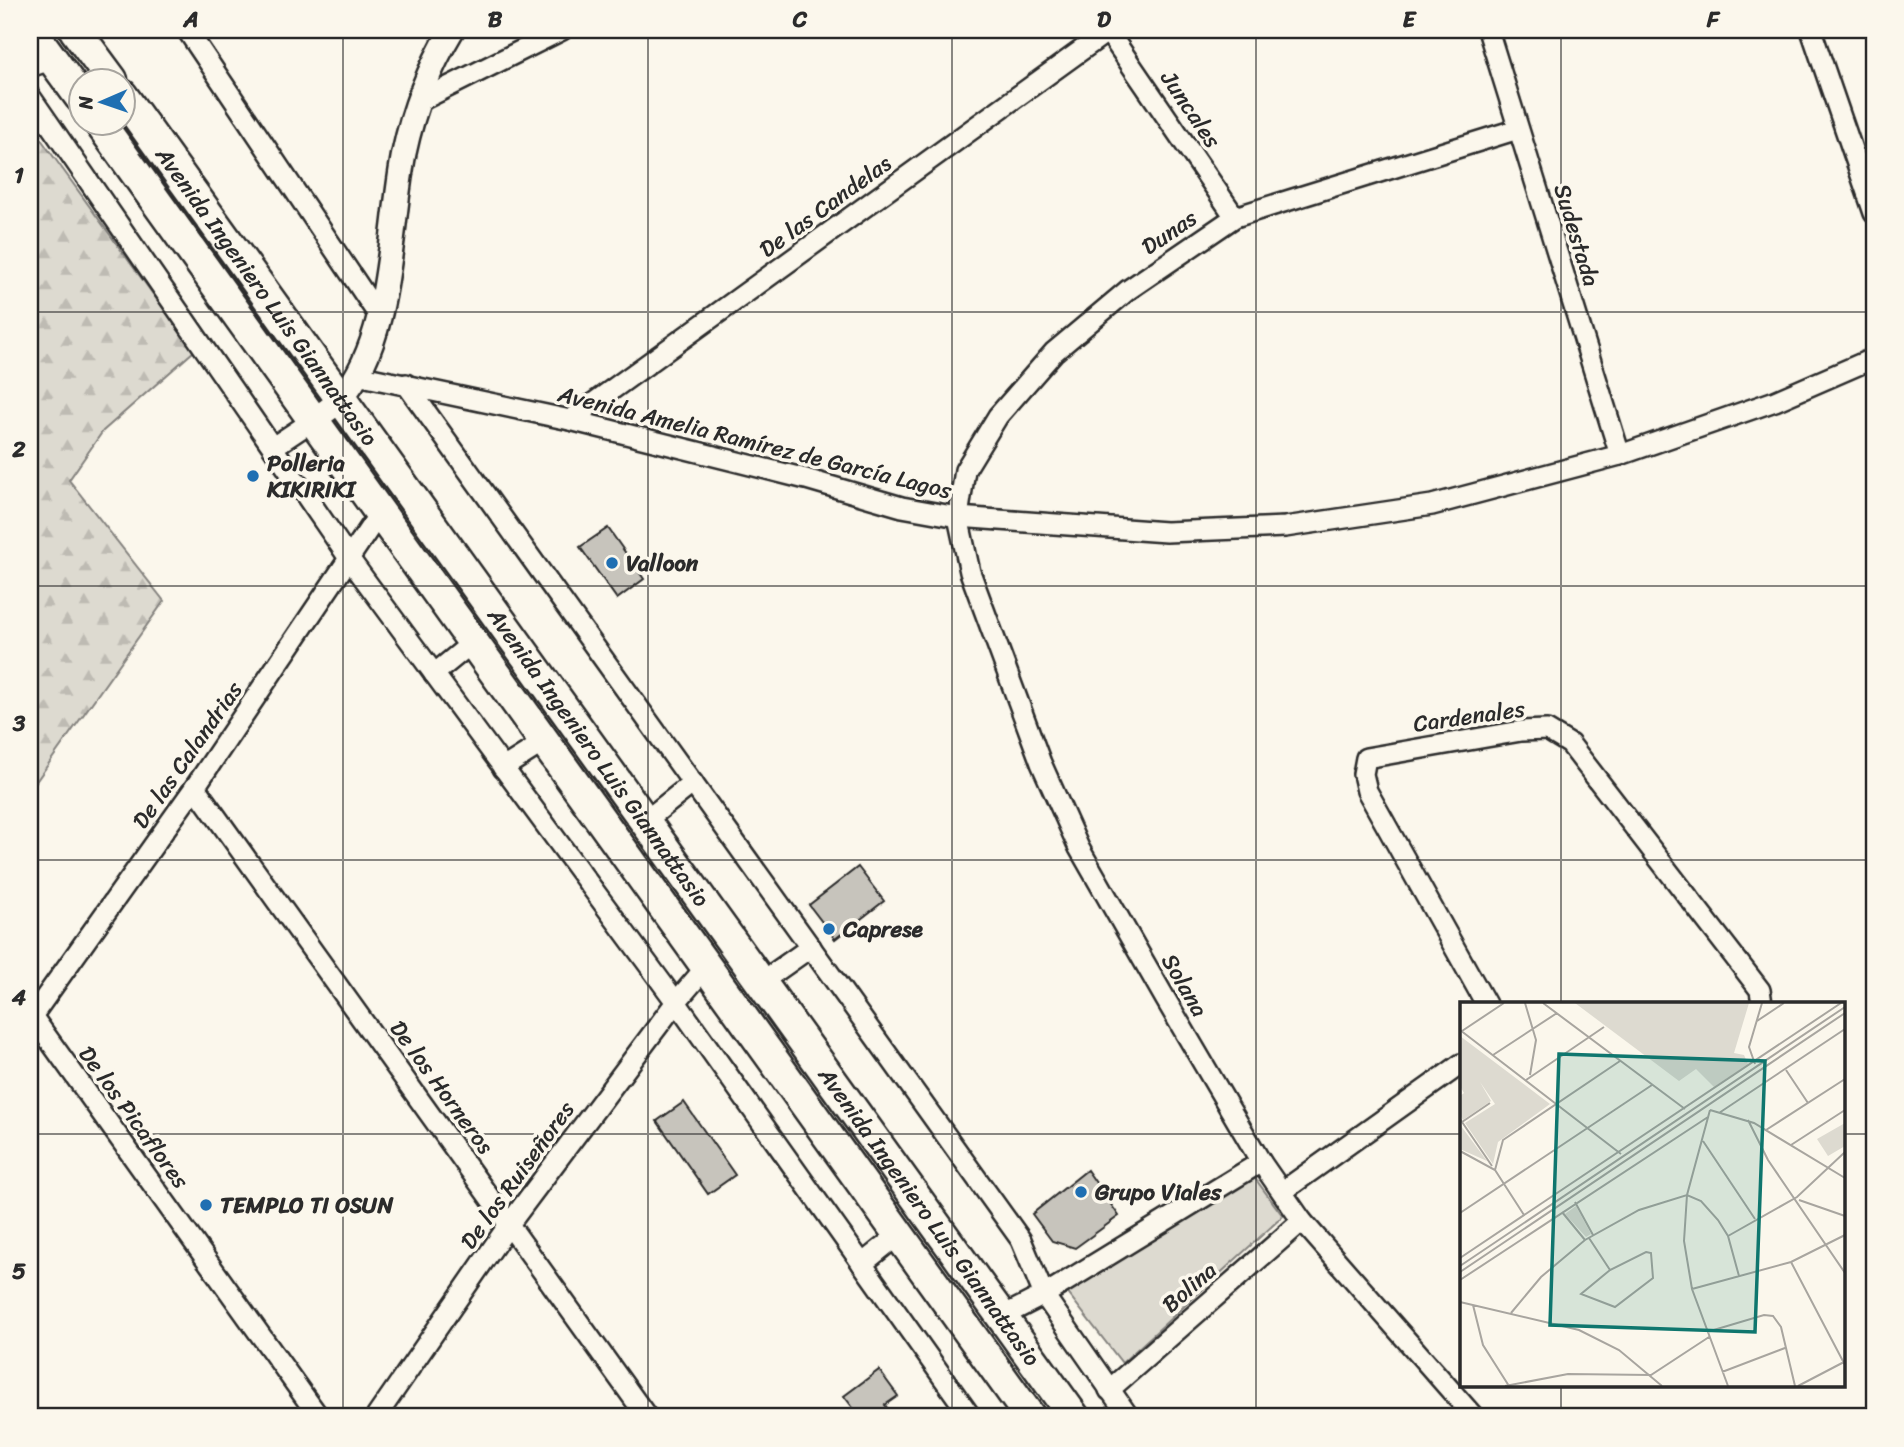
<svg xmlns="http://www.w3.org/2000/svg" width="1904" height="1447" font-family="Sriracha,sans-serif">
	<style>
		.green { fill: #dddad0; stroke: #84827e; stroke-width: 2 }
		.forest { fill: url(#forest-firs); stroke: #84827e; stroke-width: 2 }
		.building { fill: #c7c4bc; stroke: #2b2b2b; stroke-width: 2 }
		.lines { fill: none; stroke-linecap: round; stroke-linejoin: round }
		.minor-casing { stroke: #2b2b2b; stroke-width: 24 }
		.tertiary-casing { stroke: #2b2b2b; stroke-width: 28 }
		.primary-casing { stroke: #2b2b2b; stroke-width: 35 }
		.minor { stroke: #fbf7ec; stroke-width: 19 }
		.tertiary { stroke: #fbf7ec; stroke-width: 23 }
		.primary { stroke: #fbf7ec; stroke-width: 30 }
		.grid { fill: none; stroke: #2b2b2b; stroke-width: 2; stroke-opacity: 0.55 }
		.poi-dot { fill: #1f6fb2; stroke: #fbf7ec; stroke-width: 2.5 }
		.labels { text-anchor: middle; stroke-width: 7; stroke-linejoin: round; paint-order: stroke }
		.street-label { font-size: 23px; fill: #2b2b2b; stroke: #fbf7ec }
		.poi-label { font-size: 23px; font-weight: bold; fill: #2b2b2b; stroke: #fbf7ec; text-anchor: start }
		.inset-road { fill: none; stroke: #a8a59f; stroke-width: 2 }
		.view { fill: #0f766e; fill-opacity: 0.15; stroke: #0f766e; stroke-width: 3.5 }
		.inset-edge { fill: none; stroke: #2b2b2b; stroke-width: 3.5 }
		.neatline { fill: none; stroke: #2b2b2b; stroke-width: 2.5 }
		.grid-label { font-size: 23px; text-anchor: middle; font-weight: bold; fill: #2b2b2b }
	</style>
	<defs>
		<pattern id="forest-firs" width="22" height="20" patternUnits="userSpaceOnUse" patternTransform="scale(1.75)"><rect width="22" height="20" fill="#dddad0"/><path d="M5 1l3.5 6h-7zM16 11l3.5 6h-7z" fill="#bebbb3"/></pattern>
	</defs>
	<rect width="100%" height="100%" fill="#fbf7ec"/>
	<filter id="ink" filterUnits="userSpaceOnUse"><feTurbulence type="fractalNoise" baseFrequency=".0143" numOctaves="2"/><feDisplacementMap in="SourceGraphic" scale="14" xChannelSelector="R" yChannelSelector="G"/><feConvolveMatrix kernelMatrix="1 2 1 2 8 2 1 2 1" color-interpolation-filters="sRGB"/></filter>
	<g filter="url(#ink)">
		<!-- green -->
		<polygon class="green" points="1254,1177 1283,1216 1122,1363 1067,1292"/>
		<!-- forest -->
		<polygon class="forest" points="30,124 194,351 103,431 69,480 164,601 30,790"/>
		<!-- building -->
		<g class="building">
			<polygon points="608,528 644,579 617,599 580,547"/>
			<polygon points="858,867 884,901 835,939 809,905"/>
			<polygon points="684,1102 735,1175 708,1194 657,1121"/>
			<polygon points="1087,1170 1119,1216 1075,1248 1052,1241 1032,1214"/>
			<polygon points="879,1370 898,1396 885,1405 894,1417 860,1417 844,1396"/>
		</g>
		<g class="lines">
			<!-- minor casing -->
			<g class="minor-casing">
				<g id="minor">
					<polyline points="187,30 379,316"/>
					<polyline points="1107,30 1235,217"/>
					<polyline points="1488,30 1620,455"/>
					<polyline points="1811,30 1874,213"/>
					<polyline points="30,67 53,59"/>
					<polyline points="30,96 351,561 676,1002 971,1417"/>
					<polyline points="418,102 562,30"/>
					<polyline points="357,375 570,420 806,479 902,507 958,517 1166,532 1285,527 1432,505 1620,455 1775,401 1874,358"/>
					<polyline points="406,384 1021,1240 1044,1295 1129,1417"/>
					<polyline points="570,420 1108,31"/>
					<polyline points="273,447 312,421"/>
					<polyline points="434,674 472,643"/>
					<polyline points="503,768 544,742"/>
					<polyline points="195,787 647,1417"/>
					<polyline points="644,822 693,783"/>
					<polyline points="760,983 811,947"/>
					<polyline points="1486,1004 1367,791 1363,774 1366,758 1521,731 1547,730 1570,744 1760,990 1762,1004"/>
					<polyline points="32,1016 319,1417"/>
					<polyline points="30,1019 195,787 379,514"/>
					<polyline points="1283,1191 1461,1064"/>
					<polyline points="862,1264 898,1235"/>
					<polyline points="1001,1317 1044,1295 1261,1162"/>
					<polyline points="1109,1390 1302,1221"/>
					<polyline points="376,1417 510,1223 676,1002 706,967"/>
					<polyline points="1474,1417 1302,1221 1261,1162 1166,1000 1079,848 1041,763 970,572 958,517 965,470 998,416 1054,352 1128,290 1235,217 1518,129"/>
				</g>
			</g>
			<!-- tertiary casing -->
			<g class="tertiary-casing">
				<path id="tertiary" d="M 312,421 C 321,414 334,407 341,398 C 393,339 389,228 404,153 C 413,110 429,68 452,30"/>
			</g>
			<!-- primary casing -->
			<g class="primary-casing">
				<g id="primary">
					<polyline points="31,30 80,97"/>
					<polyline points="75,30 112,80"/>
					<path id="s1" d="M 122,95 L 1074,1417"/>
					<polyline points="99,122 1030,1417"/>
				</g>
			</g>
			<!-- minor -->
			<use href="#minor" class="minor"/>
			<!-- tertiary -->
			<use href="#tertiary" class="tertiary"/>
			<!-- primary -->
			<use href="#primary" class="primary"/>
		</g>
	</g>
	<!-- grid -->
	<path class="grid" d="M 343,30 L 343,1417M 648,30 L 648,1417M 952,30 L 952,1417M 1256,30 L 1256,1417M 1561,30 L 1561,1004M 30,312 L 1874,312M 30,586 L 1874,586M 30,860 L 1874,860M 30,1134 L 1461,1134M 1843,1134 L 1874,1134M 1561,1386 L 1561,1417"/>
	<!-- markers -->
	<g class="poi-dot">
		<circle cx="253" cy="476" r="7"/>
		<circle cx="612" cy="563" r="7"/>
		<circle cx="829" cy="929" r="7"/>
		<circle cx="1081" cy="1192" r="7"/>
		<circle cx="206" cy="1205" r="7"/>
	</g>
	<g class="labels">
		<!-- street labels -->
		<g class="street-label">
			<text transform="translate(1191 109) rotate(56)" y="8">Juncales</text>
			<text transform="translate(825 206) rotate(-36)" y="8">De las Candelas</text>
			<text transform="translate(1169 232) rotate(-34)" y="8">Dunas</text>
			<text transform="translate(1577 235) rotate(73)" y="8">Sudestada</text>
			<text dy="8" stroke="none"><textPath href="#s1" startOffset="248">Avenida Ingeniero Luis Giannattasio</textPath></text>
			<text transform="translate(755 442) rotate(14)" y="8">Avenida Amelia Ramírez de García Lagos</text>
			<text transform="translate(1469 716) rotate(-8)" y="8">Cardenales</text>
			<text transform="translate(187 755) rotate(-55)" y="8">De las Calandrias</text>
			<text dy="8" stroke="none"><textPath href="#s1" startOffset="816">Avenida Ingeniero Luis Giannattasio</textPath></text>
			<text transform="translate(1185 985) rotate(60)" y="8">Solana</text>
			<text transform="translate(442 1087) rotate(54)" y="8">De los Horneros</text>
			<text transform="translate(134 1117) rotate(54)" y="8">De los Picaflores</text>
			<text transform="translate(517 1175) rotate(-54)" y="8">De los Ruiseñores</text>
			<text dy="8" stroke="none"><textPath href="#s1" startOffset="1382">Avenida Ingeniero Luis Giannattasio</textPath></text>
			<text transform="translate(1189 1287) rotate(-41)" y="8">Bolina</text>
		</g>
		<!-- poi labels -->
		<g class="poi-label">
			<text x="267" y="471">Polleria<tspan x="267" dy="26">KIKIRIKI</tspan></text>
			<text x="626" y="571">Valloon</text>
			<text x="843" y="937">Caprese</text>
			<text x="1095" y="1200">Grupo Viales</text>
			<text x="220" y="1213">TEMPLO TI OSUN</text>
		</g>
	</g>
	<!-- overview -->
	<g transform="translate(1460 1002)">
		<rect width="385" height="385" fill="#fbf7ec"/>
		<path d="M 0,34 L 90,102 L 38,140 L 33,162 L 5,121 L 35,102 L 20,80 L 31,99 L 3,118 L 0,113 L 0,94 L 4,91 L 0,84 ZM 385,121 L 385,144 L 368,154 L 357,137 ZM 0,124 L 1,124 L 27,159 L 0,147 ZM 116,204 L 131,232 L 126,235 L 105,212 Z" fill="#dddad0"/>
		<path d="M 115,1 L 289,1 L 274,51 L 284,53 L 288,62 L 254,85 L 236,67 L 219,79 Z" fill="#dddad0"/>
		<path class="inset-road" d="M 65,1 L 76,38 L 70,73M 83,1 L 225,107M 297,19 L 324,1M 0,28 L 161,152M 2,29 L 44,1M 33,53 L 97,11M 295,62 L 289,45 L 302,1M 326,68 L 348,101M 66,78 L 144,25M 250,108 L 227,193 L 224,239 L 232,287 L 268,384M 250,108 L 294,121 L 385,176M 259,111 L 385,27M 0,117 L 32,164M 288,118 L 308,158 L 385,271M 2,120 L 30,101M 306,128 L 385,77M 243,139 L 295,217M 331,143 L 385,108M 0,149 L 35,168 L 64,213M 35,168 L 43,138 L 160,59M 339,198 L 385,214M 115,200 L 133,233M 102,210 L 125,238M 0,211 L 192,83M 268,234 L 337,195 L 385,150M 129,236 L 150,268M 186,250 L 191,251 L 193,276 L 155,305 L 121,292 L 150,268 ZM 0,256 L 381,1M 331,260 L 385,363M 0,264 L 385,5M 0,270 L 385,11M 0,278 L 248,115M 232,287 L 331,260 L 385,233M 0,300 L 119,328 L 159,348 L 202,384M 13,303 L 23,343 L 49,384M 51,311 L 81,275 L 125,238 L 179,208 L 227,193 L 241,199 L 258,218 L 268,234 L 279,274M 247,330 L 304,313 L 313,314 L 321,325 L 335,384M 262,370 L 325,346M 45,384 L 108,372 L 191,373 L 249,335M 338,384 L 384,360"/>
		<path class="view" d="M 99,52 L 305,59 L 295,330 L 90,323 Z"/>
		<rect width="385" height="385" class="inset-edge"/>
	</g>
	<!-- margin -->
	<rect width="1904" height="1447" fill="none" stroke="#fbf7ec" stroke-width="77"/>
	<!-- north arrow -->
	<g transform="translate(102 102) rotate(268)"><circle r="33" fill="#fbf7ec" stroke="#a8a59f" stroke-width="2"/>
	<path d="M0-5L12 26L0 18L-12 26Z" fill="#1f6fb2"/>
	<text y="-10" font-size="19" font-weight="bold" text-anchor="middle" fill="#2b2b2b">N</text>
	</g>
	<rect x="38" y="38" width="1828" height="1370" class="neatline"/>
	<g class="grid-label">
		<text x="191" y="27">A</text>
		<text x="495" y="27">B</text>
		<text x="800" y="27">C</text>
		<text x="1104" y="27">D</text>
		<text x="1409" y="27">E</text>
		<text x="1713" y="27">F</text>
		<text x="19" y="183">1</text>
		<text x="19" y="457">2</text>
		<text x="19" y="731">3</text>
		<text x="19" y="1005">4</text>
		<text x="19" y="1279">5</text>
	</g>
</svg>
